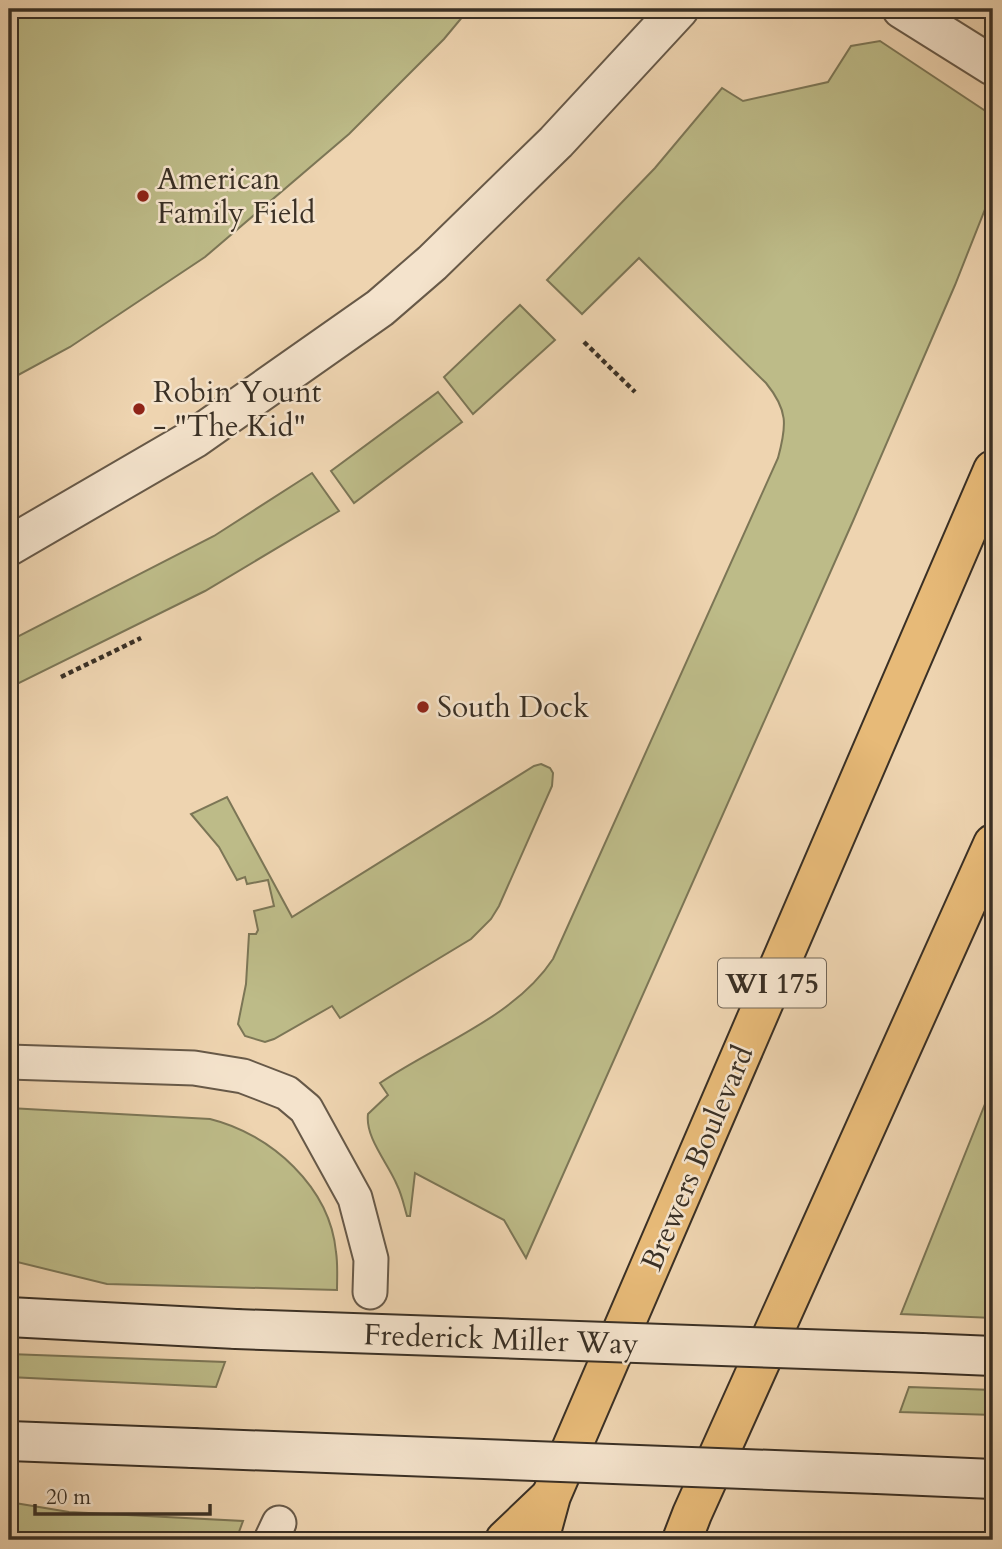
<svg xmlns="http://www.w3.org/2000/svg" width="1002" height="1549" font-family="Cardo,serif">
	<style>
		.green { fill: #bdbb88; stroke: #7c7656; stroke-width: 2 }
		.lines { fill: none; stroke-linecap: round; stroke-linejoin: round }
		.lane-casing { stroke: #675948; stroke-width: 37 }
		.street-casing { stroke: #675948; stroke-width: 42 }
		.secondary-casing { stroke: #3a3025; stroke-width: 42 }
		.highway-casing { stroke: #3a3025; stroke-width: 42 }
		.path { stroke: #3a3025; stroke-width: 4.5; stroke-dasharray: 5 3.5; stroke-linecap: butt }
		.lane { stroke: #f4e3cc; stroke-width: 33 }
		.street { stroke: #f4e3cc; stroke-width: 38 }
		.secondary { stroke: #f4e3cc; stroke-width: 38 }
		.highway { stroke: #e7ba78; stroke-width: 38 }
		.secondary-bridge-casing { stroke: #3a3025; stroke-width: 42; stroke-linecap: butt }
		.secondary-bridge { stroke: #f4e3cc; stroke-width: 38 }
		.poi-dot { fill: #8f2418; stroke: #f4e3cc; stroke-width: 2.5 }
		.labels { text-anchor: middle; stroke-width: 5; stroke-linejoin: round; paint-order: stroke }
		.shield { fill: #f4e3cc; stroke: #726657; stroke-width: 2 }
		.shield-label { font-size: 28px; font-weight: bold; fill: #3a3025 }
		.poi-label { font-size: 30px; fill: #3a3025; stroke: #f4e3cc; text-anchor: start }
		.street-label { font-size: 30px; fill: #3a3025; stroke: #f4e3cc }
	</style>
	<rect width="100%" height="100%" fill="#eed4b0"/>
	<filter id="stains"><feTurbulence type="fractalNoise" baseFrequency=".00286" numOctaves="4"/><feColorMatrix values="0 0 0 0 .2 0 0 0 0 .09 0 0 0 0 .02 0 0 0 .5 -.17"/></filter>
	<radialGradient id="worn" r=".72"><stop offset=".6" stop-color="#630" stop-opacity="0"/><stop offset="1" stop-color="#630" stop-opacity=".3"/></radialGradient>
	<!-- green -->
	<g class="green">
		<polygon points="9,9 469,9 444,39 349,134 205,257 70,347 9,380"/>
		<path d="M 880,41 L 993,116 L 993,189 L 955,285 L 853,521 L 526,1258 L 504,1220 L 415,1173 L 410,1216 L 407,1216 C 404,1206 402,1195 397,1185 C 388,1163 365,1138 368,1114 L 388,1095 L 380,1083 C 437,1044 514,1018 553,959 L 778,458 C 787,425 788,410 766,383 L 639,258 L 582,314 L 547,280 L 655,168 L 722,88 L 743,101 L 828,82 L 851,46 Z"/>
		<polygon points="520,305 555,340 473,414 444,377"/>
		<polygon points="438,392 462,422 354,503 331,471"/>
		<polygon points="312,473 339,511 205,591 9,688 9,641 214,536"/>
		<polygon points="541,764 550,768 553,773 552,786 499,906 491,919 471,939 340,1018 332,1006 274,1039 265,1042 245,1036 238,1024 246,984 249,934 256,934 258,930 254,911 274,906 268,880 247,884 245,877 237,880 219,847 191,814 227,797 292,917 534,766"/>
		<polygon points="993,1084 993,1318 901,1314"/>
		<path d="M 9,1108 L 210,1119 C 271,1134 330,1187 336,1252 C 338,1265 337,1278 337,1290 L 107,1284 L 9,1260 Z"/>
		<polygon points="9,1354 225,1362 216,1387 9,1377"/>
		<polygon points="909,1387 993,1390 993,1415 900,1412"/>
		<polygon points="9,1502 69,1512 243,1521 236,1540 9,1540"/>
	</g>
	<g class="lines">
		<!-- lane casing -->
		<g class="lane-casing">
			<g id="lane">
				<polyline points="9,1062 194,1068 243,1076 287,1093 306,1109 355,1198 371,1259 370,1292"/>
				<polyline points="271,1540 279,1523"/>
			</g>
		</g>
		<!-- street casing -->
		<g class="street-casing">
			<g id="street">
				<polyline points="902,9 993,66"/>
				<polyline points="9,546 195,438 380,308 432,263 556,142 679,9"/>
			</g>
		</g>
		<!-- secondary casing -->
		<g class="secondary-casing">
			<g id="secondary">
				<polyline points="9,1317 236,1329"/>
				<polyline points="922,1353 993,1356"/>
				<polyline points="9,1441 193,1448"/>
				<polyline points="877,1474 993,1479"/>
			</g>
		</g>
		<!-- highway casing -->
		<g class="highway-casing">
			<g id="highway">
				<polyline points="505,1540 550,1497"/>
				<polyline points="539,1540 551,1496 993,470"/>
				<polyline points="682,1540 692,1514 993,844"/>
			</g>
		</g>
		<!-- path -->
		<g class="path">
			<polyline points="584,342 635,392"/>
			<polyline points="61,677 141,638"/>
		</g>
		<!-- lane -->
		<use href="#lane" class="lane"/>
		<!-- street -->
		<use href="#street" class="street"/>
		<!-- secondary -->
		<use href="#secondary" class="secondary"/>
		<!-- highway -->
		<use href="#highway" class="highway"/>
		<!-- secondary-bridge casing -->
		<g class="secondary-bridge-casing">
			<g id="secondary-bridge">
				<polyline points="236,1329 922,1353"/>
				<polyline points="193,1448 877,1474"/>
			</g>
		</g>
		<!-- secondary-bridge -->
		<use href="#secondary-bridge" class="secondary-bridge"/>
	</g>
	<!-- markers -->
	<g class="poi-dot">
		<circle cx="143" cy="196" r="7"/>
		<circle cx="139" cy="409" r="7"/>
		<circle cx="423" cy="707" r="7"/>
	</g>
	<g class="labels">
		<!-- shield labels -->
		<rect class="shield" x="718" y="958.5" width="108" height="49" rx="5"/>
		<g class="shield-label">
			<text x="772" y="993">WI 175</text>
		</g>
		<!-- poi labels -->
		<g class="poi-label">
			<text x="157" y="189">American<tspan x="157" dy="34">Family Field</tspan></text>
			<text x="153" y="402">Robin Yount<tspan x="153" dy="34">- "The Kid"</tspan></text>
			<text x="437" y="717">South Dock</text>
		</g>
		<!-- street labels -->
		<g class="street-label">
			<text transform="translate(697 1158) rotate(-67)" y="10">Brewers Boulevard</text>
			<text transform="translate(501 1339) rotate(2)" y="10">Frederick Miller Way</text>
		</g>
	</g>
	<!-- margin -->
	<rect width="1002" height="1549" fill="none" stroke="#eed4b0" stroke-width="35"/>
	<rect x="10" y="10" width="981" height="1528" fill="none" stroke="#3a3025" stroke-width="3.5"/>
	<rect x="18" y="18" width="967" height="1514" fill="none" stroke="#3a3025" stroke-width="2"/>
	<!-- scale -->
	<path d="M35 1504v10h175v-10" fill="none" stroke="#3a3025" stroke-width="3.5"/>
	<text x="46" y="1504" font-size="21" fill="#3a3025" stroke="#f4e3cc" stroke-width="5" paint-order="stroke">20 m</text>
	<rect width="100%" height="100%" filter="url(#stains)"/>
	<rect width="100%" height="100%" fill="url(#worn)"/>
</svg>
